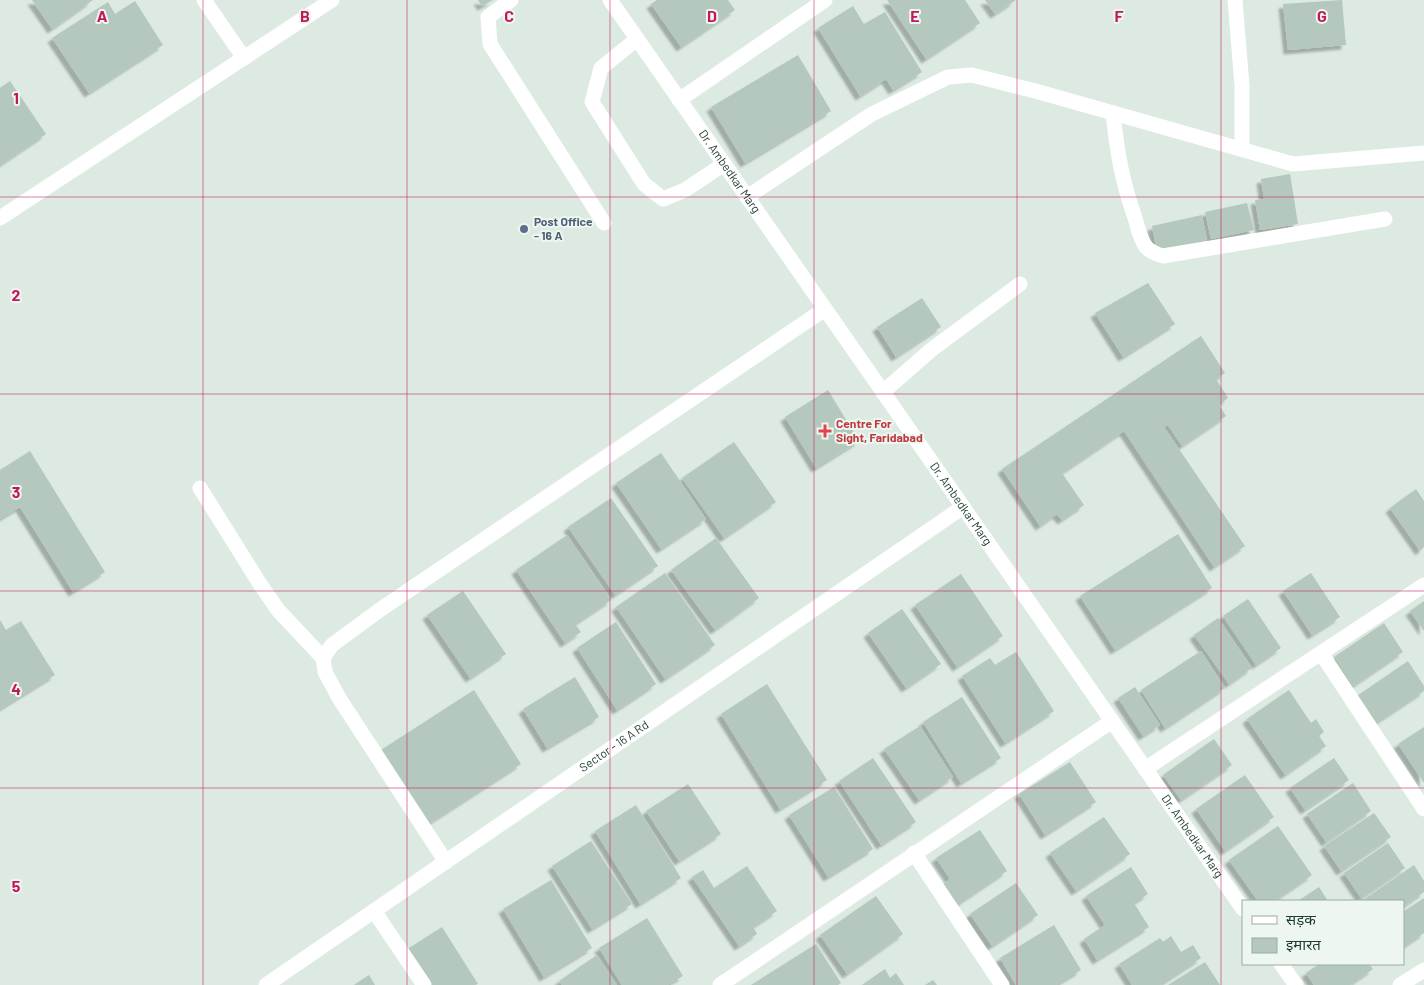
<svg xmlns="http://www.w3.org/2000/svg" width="1424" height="985" font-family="Barlow,'Noto Sans Devanagari',sans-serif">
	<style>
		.building { fill: #b4c8bd; filter: url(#shadow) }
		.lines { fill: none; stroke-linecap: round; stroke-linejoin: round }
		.minor { stroke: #fff; stroke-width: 15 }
		.grid { fill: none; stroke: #c2185b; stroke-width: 1; stroke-opacity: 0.55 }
		.service-dot { fill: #5c6f8a; stroke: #edf7f0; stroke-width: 2 }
		.health-dot { fill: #e0444e; stroke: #edf7f0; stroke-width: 2 }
		.labels { text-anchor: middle; stroke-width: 4; stroke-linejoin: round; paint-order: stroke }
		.street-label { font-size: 12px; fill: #1d3b2e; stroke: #edf7f0 }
		.service-label { font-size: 12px; font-weight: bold; fill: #4e5e75; stroke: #edf7f0; text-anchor: start }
		.health-label { font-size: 12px; font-weight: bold; fill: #be3a42; stroke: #edf7f0; text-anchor: start }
		.grid-label { font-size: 16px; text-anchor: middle; font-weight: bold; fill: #c2185b; stroke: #edf7f0; stroke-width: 4; stroke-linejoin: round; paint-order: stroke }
	</style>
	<defs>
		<filter id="shadow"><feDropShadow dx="-4.5" dy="4.5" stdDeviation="1" flood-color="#0004"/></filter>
	</defs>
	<rect width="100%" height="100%" fill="#dceae2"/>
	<!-- building -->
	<g class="building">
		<polygon points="32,0 93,0 52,29"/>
		<polygon points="478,0 493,0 482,6"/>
		<polygon points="657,0 728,0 735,10 681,47 651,4"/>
		<polygon points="887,0 965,0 980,23 926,59"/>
		<polygon points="985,0 1016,0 995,14"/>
		<polygon points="1342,0 1346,45 1288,50 1283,4"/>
		<polygon points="135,1 163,45 89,93 52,38 108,2 115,14"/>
		<polygon points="853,6 864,24 885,12 922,72 893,90 886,79 860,96 818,28"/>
		<polygon points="798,55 831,111 745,163 711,107"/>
		<polygon points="10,81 46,134 0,165 0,88"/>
		<polygon points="1290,174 1298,224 1260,230 1255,200 1264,199 1261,179"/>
		<polygon points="1247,203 1254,230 1211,239 1205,212"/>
		<polygon points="1202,215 1207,241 1157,252 1152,226"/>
		<polygon points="1148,283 1175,324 1123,357 1095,313"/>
		<polygon points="922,298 941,327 896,357 877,327"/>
		<polygon points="1201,336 1225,373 1216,379 1228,398 1219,405 1226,416 1182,446 1168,425 1164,427 1245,546 1214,567 1124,431 1062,473 1084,505 1062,520 1057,514 1040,526 1002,469"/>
		<polygon points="828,390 859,441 816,468 785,417"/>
		<polygon points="734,442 776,502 724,538 682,478"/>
		<polygon points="30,451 105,572 73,592 20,507 0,519 0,470"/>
		<polygon points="661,453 706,519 661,549 616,483"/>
		<polygon points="1416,489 1424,501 1424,547 1420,551 1390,508"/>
		<polygon points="611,498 658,566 615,595 568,527"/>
		<polygon points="1178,534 1212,588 1115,650 1080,596"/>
		<polygon points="567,535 611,600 575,624 581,632 565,643 516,570"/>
		<polygon points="716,538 759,598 715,630 671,570"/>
		<polygon points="665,573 715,645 665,679 616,607"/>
		<polygon points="1311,573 1340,617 1312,635 1283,591"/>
		<polygon points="961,574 1003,636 957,667 915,605"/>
		<polygon points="463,591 506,654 470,678 427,615"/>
		<polygon points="1248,599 1281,648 1256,665 1223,616"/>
		<polygon points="1424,601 1424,631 1410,611"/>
		<polygon points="902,609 941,664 906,688 868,633"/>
		<polygon points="1218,618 1252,668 1229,684 1194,635"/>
		<polygon points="0,620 6,630 21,621 55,675 0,709"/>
		<polygon points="616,622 656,684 617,710 577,648"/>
		<polygon points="1384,623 1403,652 1353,686 1334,657"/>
		<polygon points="1201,651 1225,688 1165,728 1141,690"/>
		<polygon points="1016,652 1054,711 1005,743 962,676 990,658 995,665"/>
		<polygon points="1408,661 1424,686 1424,691 1376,723 1357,696"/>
		<polygon points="575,677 599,717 547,748 523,709"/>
		<polygon points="767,684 827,780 780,809 721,714"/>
		<polygon points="1135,687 1160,725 1143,736 1118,698"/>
		<polygon points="474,690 521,764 428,824 381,750"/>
		<polygon points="1289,690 1311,723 1316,719 1324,732 1319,736 1326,746 1285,775 1247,719"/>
		<polygon points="962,697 1001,758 961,783 923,722"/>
		<polygon points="920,726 953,777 919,800 884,749"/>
		<polygon points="1424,727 1424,783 1398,744"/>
		<polygon points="1214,739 1232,765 1181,800 1163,775"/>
		<polygon points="873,758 916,822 881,845 839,781"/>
		<polygon points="1334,758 1349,780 1305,810 1290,788"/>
		<polygon points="1070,762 1096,802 1045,835 1019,794"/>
		<polygon points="1245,775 1274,817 1225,851 1196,809"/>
		<polygon points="1353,783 1371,811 1326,842 1307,814"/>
		<polygon points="688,784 721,834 679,861 646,811"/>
		<polygon points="834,787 873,849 828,877 789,815"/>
		<polygon points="636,805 681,878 640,904 595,831"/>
		<polygon points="1374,813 1391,837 1341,871 1324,846"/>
		<polygon points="1104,817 1130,854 1076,891 1050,853"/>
		<polygon points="1278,826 1312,875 1274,901 1258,901 1229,860"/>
		<polygon points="980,830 1007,871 955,906 941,885 950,879 936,858"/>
		<polygon points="591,841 632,904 592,929 552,866"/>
		<polygon points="1388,843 1405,868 1361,898 1344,873"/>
		<polygon points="1414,865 1424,881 1424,892 1403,907 1403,901 1368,901 1366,898"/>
		<polygon points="747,866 777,911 753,927 757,934 739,946 692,877 703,870 714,888"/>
		<polygon points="1131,867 1148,894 1134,903 1149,927 1097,960 1084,939 1105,925 1086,896"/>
		<polygon points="551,880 592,948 544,977 503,909"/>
		<polygon points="1016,883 1038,915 992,946 970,914"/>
		<polygon points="1319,887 1328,901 1298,901"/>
		<polygon points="876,896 903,934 847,974 820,935"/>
		<polygon points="1424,898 1424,933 1403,947 1403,912"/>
		<polygon points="647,918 683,976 667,985 622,985 599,948"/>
		<polygon points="1054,925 1081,970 1056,985 1016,985 1000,958"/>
		<polygon points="442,927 478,984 475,985 428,985 406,950"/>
		<polygon points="1171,936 1181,952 1193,945 1201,958 1160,985 1132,985 1119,964 1160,938 1163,942"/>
		<polygon points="816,944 841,983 838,985 751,985"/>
		<polygon points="597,955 617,985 562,985 559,981"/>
		<polygon points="1205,962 1220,985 1168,985"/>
		<polygon points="1319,964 1369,964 1373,969 1350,985 1314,985 1306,973"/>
		<polygon points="885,969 890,978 896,973 904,985 862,985"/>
		<polygon points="369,975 375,985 354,985"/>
		<polygon points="933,980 937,985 925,985"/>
	</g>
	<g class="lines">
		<!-- minor -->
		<g class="minor">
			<polyline points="204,0 244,58"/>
			<polyline points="511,0 488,17 490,44 604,223"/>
			<path id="s1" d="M 610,0 L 1243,909"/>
			<polyline points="1235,0 1242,86 1242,149"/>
			<polyline points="637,39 601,68 592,102 644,184 663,199 685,190 724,164"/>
			<polyline points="679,100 825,0"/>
			<path d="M 1113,113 C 1117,152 1122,181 1135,218 C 1138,228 1140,239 1146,247 C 1151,252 1156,254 1163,256 L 1385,219"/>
			<polyline points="747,197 872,114 948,77 972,75 1039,92 1293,164 1424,153"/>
			<polyline points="0,218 332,0"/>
			<polyline points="883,392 931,350 1020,284"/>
			<polyline points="200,488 260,584 278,610 323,658"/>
			<polyline points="1321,653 1424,809"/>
			<polyline points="1145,769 1424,585"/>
			<polyline points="914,853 1002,985"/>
			<polyline points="446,862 339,698 325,672 323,658 332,645 381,609 825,309"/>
			<polyline points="374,911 424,985"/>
			<polyline points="1281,964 1296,985"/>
			<path id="s2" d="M 266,985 L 963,507"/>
			<polyline points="720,985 1112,721"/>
			<polyline points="1400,985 1424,970"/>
		</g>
	</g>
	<!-- grid -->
	<path class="grid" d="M 203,0 L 203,985M 407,0 L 407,985M 610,0 L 610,985M 814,0 L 814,985M 1017,0 L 1017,985M 1221,0 L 1221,985M 0,197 L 1424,197M 0,394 L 1424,394M 0,591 L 1424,591M 0,788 L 1424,788"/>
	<!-- markers -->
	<circle class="service-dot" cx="524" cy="229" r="5"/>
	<path class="health-dot" d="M822.5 423.5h5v5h5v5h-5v5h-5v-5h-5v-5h5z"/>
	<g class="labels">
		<!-- street labels -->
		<g class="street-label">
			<text dy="4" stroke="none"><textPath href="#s1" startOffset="209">Dr. Ambedkar Marg</textPath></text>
			<text dy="4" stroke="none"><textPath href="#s1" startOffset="614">Dr. Ambedkar Marg</textPath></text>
			<text dy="4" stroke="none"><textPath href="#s2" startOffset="422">Sector - 16 A Rd</textPath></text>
			<text dy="4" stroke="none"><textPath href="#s1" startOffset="1019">Dr. Ambedkar Marg</textPath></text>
		</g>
		<!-- service labels -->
		<g class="service-label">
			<text x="534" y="226">Post Office<tspan x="534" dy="14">- 16 A</tspan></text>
		</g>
		<!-- health labels -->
		<g class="health-label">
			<text x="836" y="428">Centre For<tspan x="836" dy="14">Sight, Faridabad</tspan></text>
		</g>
	</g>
	<g class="grid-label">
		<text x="102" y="22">A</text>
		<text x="305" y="22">B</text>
		<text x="509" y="22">C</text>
		<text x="712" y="22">D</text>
		<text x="915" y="22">E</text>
		<text x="1119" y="22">F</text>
		<text x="1322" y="22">G</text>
		<text x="16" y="104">1</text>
		<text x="16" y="301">2</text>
		<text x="16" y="498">3</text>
		<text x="16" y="695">4</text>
		<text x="16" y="892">5</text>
	</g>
	<!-- legend -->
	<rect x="1242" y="900" width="162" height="65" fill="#edf7f0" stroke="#9aaca2"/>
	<rect x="1252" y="916" width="25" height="8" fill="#ffffff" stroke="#9aaca2"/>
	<text x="1286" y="925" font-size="15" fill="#1d3b2e">सड़क</text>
	<rect x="1252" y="938" width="25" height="15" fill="#b4c8bd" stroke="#9aaca2"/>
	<text x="1286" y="950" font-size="15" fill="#1d3b2e">इमारत</text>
</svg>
